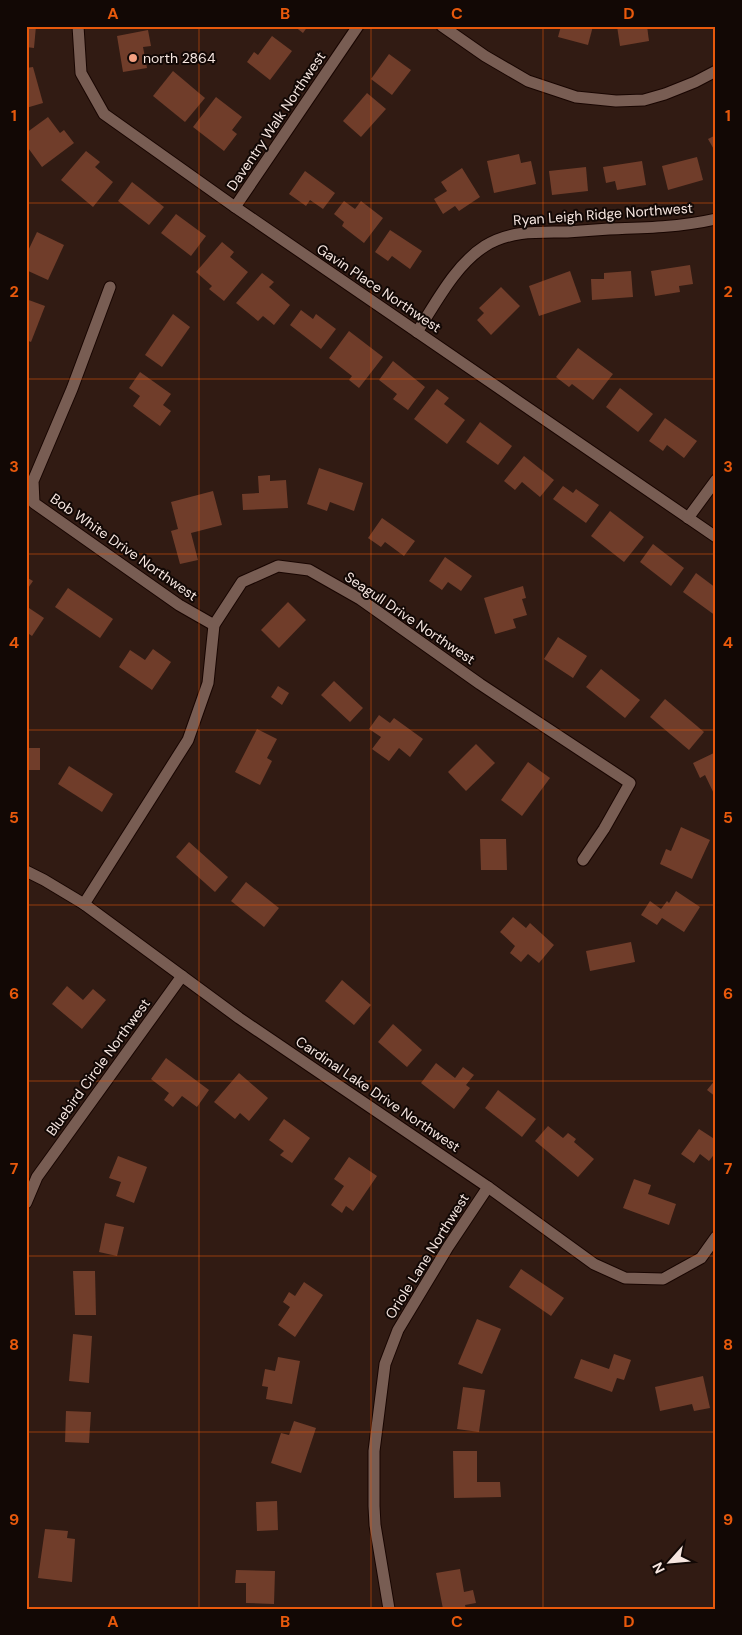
<svg xmlns="http://www.w3.org/2000/svg" width="742" height="1635" font-family="'DM Sans',sans-serif">
	<style>
		.building { fill: #703d2a }
		.lines { fill: none; stroke-linecap: round; stroke-linejoin: round }
		.minor-casing { stroke: #180501; stroke-width: 13 }
		.minor { stroke: #785d53; stroke-width: 11 }
		.grid { fill: none; stroke: #e8590c; stroke-width: 1; stroke-opacity: 0.55 }
		.poi-dot { fill: #f3a081; stroke: #120805; stroke-width: 2 }
		.labels { text-anchor: middle; stroke-width: 4; stroke-linejoin: round; paint-order: stroke }
		.poi-label { font-size: 14px; fill: #f6e6e0; stroke: #120805; text-anchor: start }
		.street-label { font-size: 14px; fill: #f6e6e0; stroke: #120805 }
		.neatline { fill: none; stroke: #e8590c; stroke-width: 2 }
		.grid-label { font-size: 16px; text-anchor: middle; font-weight: bold; fill: #e8590c }
	</style>
	<rect width="100%" height="100%" fill="#311b13"/>
	<!-- building -->
	<g class="building">
		<polygon points="26,26 36,26 34,48 26,47"/>
		<polygon points="294,26 308,26 303,33"/>
		<polygon points="561,26 593,26 588,45 558,37"/>
		<polygon points="617,26 647,26 649,41 620,46"/>
		<polygon points="148,30 151,46 143,47 147,68 123,72 117,36"/>
		<polygon points="272,36 292,51 270,80 247,62 254,52 258,55"/>
		<polygon points="389,54 411,70 392,95 371,79"/>
		<polygon points="33,67 43,103 26,108 26,68"/>
		<polygon points="173,71 205,98 185,122 153,96"/>
		<polygon points="367,93 386,109 361,137 343,121"/>
		<polygon points="216,97 242,117 232,130 237,134 224,151 193,127"/>
		<polygon points="48,117 60,133 64,130 74,143 42,167 26,145 26,133"/>
		<polygon points="716,135 716,153 708,139"/>
		<polygon points="86,151 100,162 95,167 113,182 93,207 61,180"/>
		<polygon points="519,154 521,163 531,161 536,184 494,193 487,161"/>
		<polygon points="697,157 703,180 668,190 662,166"/>
		<polygon points="642,161 646,185 617,190 615,181 606,183 603,167"/>
		<polygon points="586,167 588,191 552,195 549,171"/>
		<polygon points="462,168 480,197 459,211 455,206 443,214 434,199 447,191 441,182"/>
		<polygon points="305,171 335,193 323,209 310,200 306,206 289,194"/>
		<polygon points="132,182 164,207 149,225 118,201"/>
		<polygon points="344,201 355,209 361,201 383,218 364,243 342,226 344,222 334,214"/>
		<polygon points="176,214 206,236 191,256 161,233"/>
		<polygon points="390,230 422,251 410,269 392,256 388,261 375,252"/>
		<polygon points="37,232 64,245 48,280 26,270 26,255"/>
		<polygon points="222,242 234,252 230,257 248,272 224,301 209,289 212,286 196,272"/>
		<polygon points="690,265 693,284 679,286 680,292 655,296 651,271"/>
		<polygon points="570,271 581,302 539,316 529,286"/>
		<polygon points="631,271 633,297 592,300 591,279 604,279 604,273"/>
		<polygon points="262,273 274,282 269,287 290,305 274,325 263,316 258,321 236,303"/>
		<polygon points="501,287 520,306 491,335 477,320 484,313 479,308"/>
		<polygon points="26,299 45,306 31,342 26,340"/>
		<polygon points="301,310 313,319 316,314 336,329 321,349 290,325"/>
		<polygon points="173,314 190,327 162,367 145,355"/>
		<polygon points="349,331 383,357 359,388 349,380 352,376 329,358"/>
		<polygon points="578,348 613,374 593,400 572,384 569,387 556,377"/>
		<polygon points="393,361 425,387 408,410 393,399 397,394 379,380"/>
		<polygon points="140,372 171,394 163,405 171,411 160,426 133,406 140,396 129,388"/>
		<polygon points="620,388 653,414 638,432 606,407"/>
		<polygon points="437,389 449,398 444,404 465,420 447,444 414,419"/>
		<polygon points="665,418 697,441 684,458 667,445 663,451 649,441"/>
		<polygon points="480,422 512,446 498,465 466,442"/>
		<polygon points="524,456 554,480 540,497 522,482 515,490 504,481"/>
		<polygon points="319,468 363,483 354,511 330,502 327,511 307,504"/>
		<polygon points="270,475 270,481 286,480 288,508 243,510 242,494 259,493 258,476"/>
		<polygon points="563,486 573,493 576,489 599,505 586,523 553,499"/>
		<polygon points="213,491 222,525 191,533 198,560 180,564 171,531 178,529 171,502"/>
		<polygon points="610,511 644,537 624,562 591,536"/>
		<polygon points="382,518 415,541 404,556 385,542 381,547 368,538"/>
		<polygon points="653,544 684,568 671,586 640,562"/>
		<polygon points="445,557 472,576 461,591 448,582 442,590 429,581"/>
		<polygon points="696,573 716,588 716,616 683,592"/>
		<polygon points="26,577 33,581 26,591"/>
		<polygon points="523,586 526,598 522,599 527,615 513,619 516,628 495,634 484,598"/>
		<polygon points="68,588 113,619 100,638 55,607"/>
		<polygon points="288,602 306,620 279,648 261,630"/>
		<polygon points="26,606 44,618 32,636 26,632"/>
		<polygon points="558,637 587,656 573,678 544,659"/>
		<polygon points="153,649 171,662 152,690 119,667 130,650 145,660"/>
		<polygon points="601,669 640,700 625,718 586,687"/>
		<polygon points="334,681 363,708 350,722 321,695"/>
		<polygon points="278,686 289,693 282,705 271,697"/>
		<polygon points="665,699 704,732 689,750 650,717"/>
		<polygon points="379,715 390,723 394,718 423,739 410,757 399,748 389,761 372,749 381,737 369,729"/>
		<polygon points="257,729 277,739 267,758 272,761 260,785 235,772"/>
		<polygon points="476,744 495,763 466,791 448,772"/>
		<rect x="26" y="748" width="14" height="22"/>
		<polygon points="716,752 716,798 705,775 700,778 693,763"/>
		<polygon points="528,762 550,778 522,816 501,800"/>
		<polygon points="69,766 113,794 102,812 58,784"/>
		<polygon points="681,827 710,840 692,879 660,864 666,849 671,851"/>
		<polygon points="480,839 506,839 507,870 481,870"/>
		<polygon points="189,842 228,877 215,892 176,857"/>
		<polygon points="246,882 279,908 264,927 231,901"/>
		<polygon points="676,891 700,907 684,932 662,918 657,925 641,915 650,901 661,909 667,901 669,903"/>
		<polygon points="513,917 526,928 530,923 554,945 539,963 528,954 521,962 510,953 515,946 500,932"/>
		<polygon points="631,942 635,962 590,971 586,951"/>
		<polygon points="342,980 371,1005 354,1025 325,1001"/>
		<polygon points="67,986 83,1000 93,989 106,1000 82,1029 52,1004"/>
		<polygon points="393,1024 422,1050 407,1067 378,1042"/>
		<polygon points="166,1058 209,1090 197,1107 182,1096 173,1107 164,1100 169,1093 151,1079"/>
		<polygon points="436,1063 455,1078 463,1067 474,1075 466,1085 470,1088 454,1109 421,1083"/>
		<polygon points="239,1073 268,1098 249,1121 240,1113 235,1119 214,1102"/>
		<polygon points="716,1079 716,1097 707,1090"/>
		<polygon points="498,1090 536,1119 522,1137 485,1108"/>
		<polygon points="284,1119 310,1138 292,1163 280,1155 284,1151 269,1140"/>
		<polygon points="548,1126 563,1138 568,1133 576,1139 574,1142 594,1159 578,1177 535,1141"/>
		<polygon points="699,1129 716,1140 716,1152 709,1161 700,1154 694,1163 681,1154"/>
		<polygon points="118,1156 147,1167 134,1203 116,1196 121,1182 109,1178"/>
		<polygon points="349,1157 377,1176 353,1211 346,1206 342,1213 331,1205 344,1186 334,1179"/>
		<polygon points="634,1179 651,1185 648,1194 676,1204 669,1225 623,1208"/>
		<polygon points="105,1223 124,1227 117,1256 99,1252"/>
		<polygon points="521,1269 564,1298 551,1316 509,1287"/>
		<polygon points="73,1271 95,1271 96,1315 75,1315"/>
		<polygon points="304,1282 323,1295 295,1337 278,1325 290,1307 283,1302 289,1292 295,1296"/>
		<polygon points="477,1319 501,1329 482,1374 458,1364"/>
		<polygon points="73,1334 92,1336 89,1383 69,1381"/>
		<polygon points="614,1354 631,1360 624,1380 617,1378 612,1392 574,1378 581,1359 609,1369"/>
		<polygon points="278,1357 300,1361 292,1404 266,1399 268,1387 262,1386 265,1369 275,1371"/>
		<polygon points="703,1376 710,1408 694,1411 692,1404 660,1411 655,1387"/>
		<polygon points="463,1387 485,1390 479,1432 457,1429"/>
		<polygon points="66,1411 91,1412 89,1443 65,1442"/>
		<polygon points="294,1421 316,1428 301,1473 271,1463 281,1433 289,1435"/>
		<polygon points="453,1451 477,1451 477,1482 500,1482 501,1497 454,1498"/>
		<polygon points="277,1501 278,1530 257,1531 256,1502"/>
		<polygon points="45,1529 68,1531 67,1538 75,1539 72,1582 38,1578"/>
		<polygon points="460,1569 464,1592 473,1590 476,1603 465,1605 466,1609 443,1609 436,1573"/>
		<polygon points="236,1570 275,1571 274,1604 246,1603 246,1583 235,1583"/>
	</g>
	<g class="lines">
		<!-- minor casing -->
		<g class="minor-casing">
			<g id="minor">
				<polyline points="78,26 81,73 104,114 235,207 716,537"/>
				<polyline points="442,26 485,56 528,81 576,97 616,101 644,100 665,94 695,82 716,71"/>
				<polyline points="235,207 358,26"/>
				<polyline points="110,287 72,389 33,481 34,503 179,605 214,625"/>
				<path d="M 417,332 C 436,303 455,265 485,246 C 511,230 539,232 567,232 C 581,231 595,230 609,229 C 645,228 681,227 716,219"/>
				<polyline points="688,518 716,480"/>
				<polyline points="26,871 44,880 84,904 239,1018 488,1187 594,1264 625,1278 663,1279 701,1258 716,1237"/>
				<polyline points="84,904 188,740 208,683 214,625 242,582 278,566 309,570 360,599 480,684 630,783 604,829 583,860"/>
				<polyline points="26,1203 37,1177 182,976"/>
				<polyline points="389,1609 375,1525 374,1506 374,1451 385,1364 398,1330 448,1247 488,1187"/>
			</g>
		</g>
		<!-- minor -->
		<use href="#minor" class="minor"/>
	</g>
	<!-- grid -->
	<path class="grid" d="M 199,26 L 199,1609M 371,26 L 371,1609M 543,26 L 543,1609M 26,203 L 716,203M 26,379 L 716,379M 26,554 L 716,554M 26,730 L 716,730M 26,905 L 716,905M 26,1081 L 716,1081M 26,1256 L 716,1256M 26,1432 L 716,1432"/>
	<!-- markers -->
	<circle class="poi-dot" cx="133" cy="58" r="5"/>
	<g class="labels">
		<!-- poi labels -->
		<g class="poi-label">
			<text x="143" y="63">north 2864</text>
		</g>
		<!-- street labels -->
		<g class="street-label">
			<text transform="translate(276 121) rotate(-56)" y="5">Daventry Walk Northwest</text>
			<text transform="translate(603 214) rotate(-4)" y="5">Ryan Leigh Ridge Northwest</text>
			<text transform="translate(379 288) rotate(34)" y="5">Gavin Place Northwest</text>
			<text transform="translate(124 547) rotate(35)" y="5">Bob White Drive Northwest</text>
			<text transform="translate(410 618) rotate(34)" y="5">Seagull Drive Northwest</text>
			<text transform="translate(98 1067) rotate(-54)" y="5">Bluebird Circle Northwest</text>
			<text transform="translate(378 1094) rotate(34)" y="5">Cardinal Lake Drive Northwest</text>
			<text transform="translate(427 1256) rotate(-58)" y="5">Oriole Lane Northwest</text>
		</g>
	</g>
	<!-- border -->
	<rect width="742" height="1635" fill="none" stroke="#120805" stroke-width="55"/>
	<!-- north arrow -->
	<g transform="translate(670 1562) rotate(243)" stroke="#120805" stroke-width="4" paint-order="stroke">
	<path d="M0-4L9 19L0 12L-9 19Z" fill="#f6e6e0"/>
	<text y="-8" font-size="14" font-weight="bold" text-anchor="middle" fill="#f6e6e0">N</text>
	</g>
	<rect x="28" y="28" width="686" height="1580" class="neatline"/>
	<g class="grid-label">
		<text x="113" y="19">A</text>
		<text x="285" y="19">B</text>
		<text x="457" y="19">C</text>
		<text x="629" y="19">D</text>
		<text x="14" y="121">1</text>
		<text x="728" y="121">1</text>
		<text x="14" y="297">2</text>
		<text x="728" y="297">2</text>
		<text x="14" y="472">3</text>
		<text x="728" y="472">3</text>
		<text x="14" y="648">4</text>
		<text x="728" y="648">4</text>
		<text x="14" y="823">5</text>
		<text x="728" y="823">5</text>
		<text x="14" y="999">6</text>
		<text x="728" y="999">6</text>
		<text x="14" y="1174">7</text>
		<text x="728" y="1174">7</text>
		<text x="14" y="1350">8</text>
		<text x="728" y="1350">8</text>
		<text x="14" y="1525">9</text>
		<text x="728" y="1525">9</text>
		<text x="113" y="1627">A</text>
		<text x="285" y="1627">B</text>
		<text x="457" y="1627">C</text>
		<text x="629" y="1627">D</text>
	</g>
</svg>
